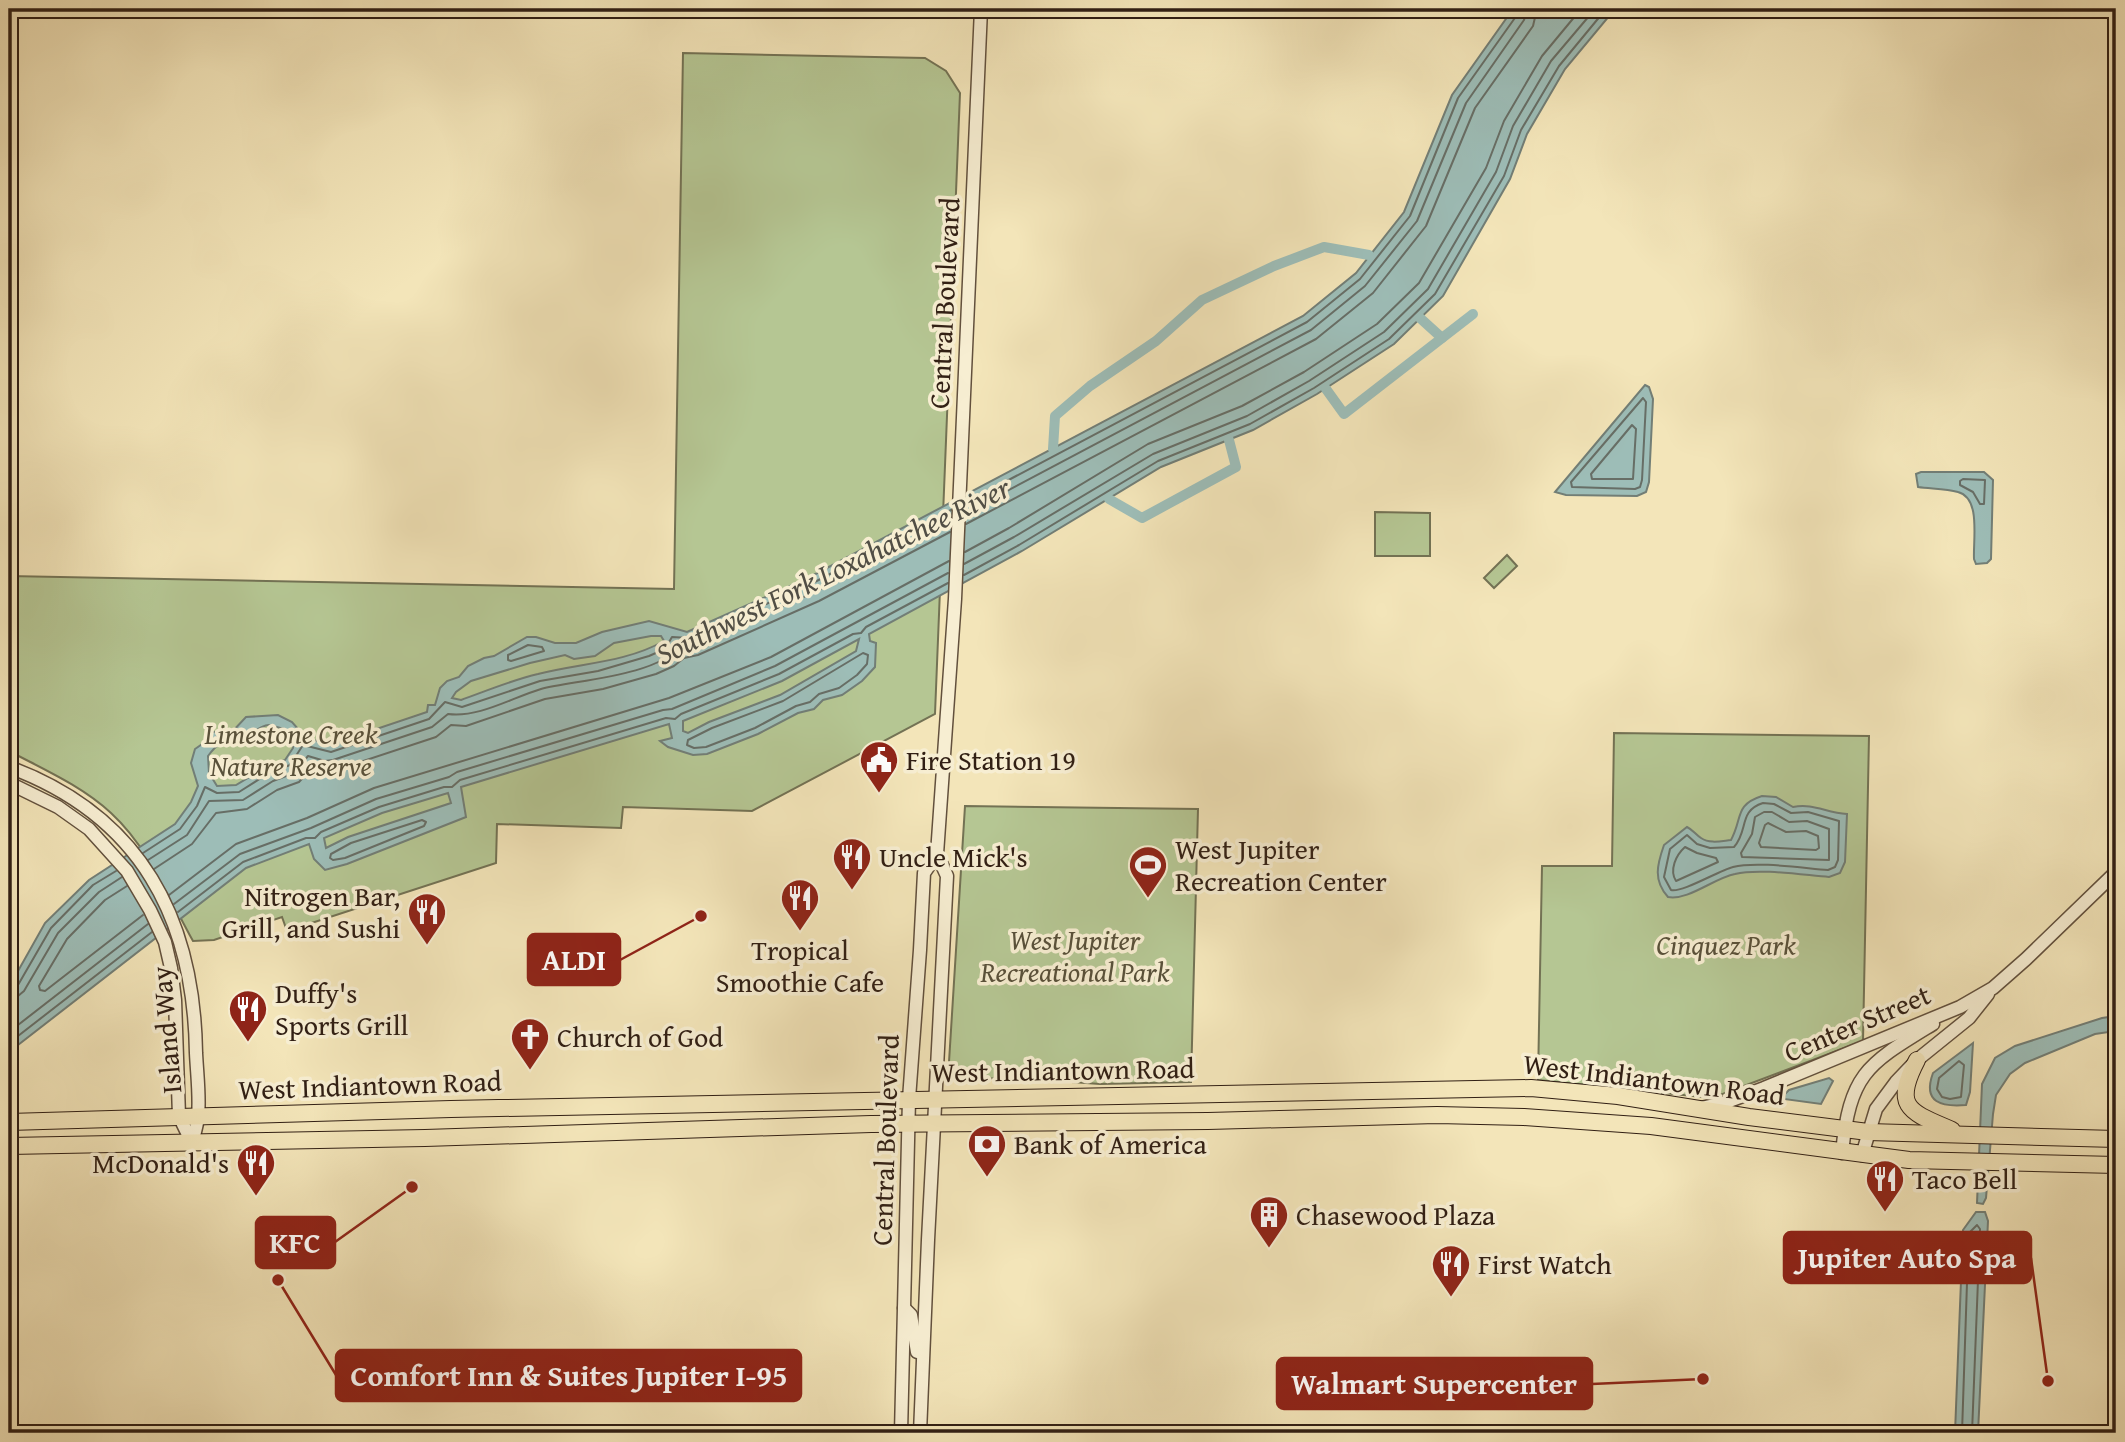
<svg xmlns="http://www.w3.org/2000/svg" width="2125" height="1442" font-family="'Gentium Book Plus',serif">
	<style>
		.green { fill: #b5c693; stroke: #737254; stroke-width: 2 }
		.water { fill: #9dbdb7; stroke: #727e76; stroke-width: 2; fill-rule: evenodd }
		.lines { fill: none; stroke-linecap: round; stroke-linejoin: round }
		.shore { stroke: #676e66; stroke-width: 2 }
		.canal { stroke: #9dbdb7; stroke-width: 10 }
		.tertiary-casing { stroke: #62503d; stroke-width: 15 }
		.primary-casing { stroke: #311f14; stroke-width: 18 }
		.tertiary { stroke: #f7eed2; stroke-width: 12 }
		.primary { stroke: #f3e5b9; stroke-width: 16 }
		.labels { text-anchor: middle; stroke-width: 7; stroke-linejoin: round; paint-order: stroke }
		.street-label { font-size: 28px; fill: #311f14; stroke: #f7eed2 }
		.park-label { font-size: 28px; font-style: italic; fill: #59513a; stroke: #f7eed2 }
		.poi-label { font-size: 28px; fill: #311f14; stroke: #f7eed2; text-anchor: start }
		.water-label { font-size: 30px; font-style: italic; fill: #514e45; stroke: #f7eed2 }
		.leader { fill: none; stroke: #8f2418; stroke-width: 2.5 }
		.callout-dot { fill: #8f2418; stroke: #f7eed2; stroke-width: 2.5 }
		.callout { fill: #8f2418; stroke: #8f2418; stroke-width: 2.5 }
		.callout-label { font-size: 30px; text-anchor: middle; font-weight: bold; fill: #fff }
	</style>
	<rect width="100%" height="100%" fill="#f3e5b9"/>
	<filter id="stains"><feTurbulence type="fractalNoise" baseFrequency=".00286" numOctaves="4"/><feColorMatrix values="0 0 0 0 .2 0 0 0 0 .09 0 0 0 0 .02 0 0 0 .5 -.17"/></filter>
	<radialGradient id="worn" r=".72"><stop offset=".6" stop-color="#630" stop-opacity="0"/><stop offset="1" stop-color="#630" stop-opacity=".3"/></radialGradient>
	<!-- green -->
	<g class="green">
		<path d="M 683,53 L 925,58 L 946,71 L 960,93 L 935,714 L 752,811 L 623,807 L 621,828 L 497,824 L 496,863 L 287,931 L 282,917 L 214,940 L 193,941 C 169,898 148,847 111,813 C 82,786 43,769 9,751 L 9,576 L 674,589 Z"/>
		<polygon points="1375,512 1430,513 1430,556 1375,556"/>
		<polygon points="1507,555 1517,566 1494,588 1484,578"/>
		<polygon points="1614,733 1869,736 1863,1041 1712,1098 1538,1080 1542,866 1612,866"/>
		<polygon points="965,806 1198,809 1191,1082 1100,1084 1029,1079 948,1078"/>
	</g>
	<!-- water -->
	<g class="water">
		<path d="M 1513,9 L 1615,9 L 1565,69 L 1527,134 L 1510,179 L 1443,296 L 1394,344 L 1317,394 L 1253,430 L 1161,467 L 1022,551 L 869,634 L 870,641 L 876,643 L 875,667 L 862,681 L 842,695 L 823,700 L 814,709 L 798,713 L 758,734 L 707,754 L 693,755 L 668,747 L 660,741 L 672,738 L 669,724 L 461,787 L 466,817 L 347,864 L 325,870 L 314,859 L 309,844 L 246,868 L 9,1052 L 9,987 L 45,923 L 89,880 L 175,824 L 191,802 L 198,786 L 191,763 L 195,749 L 205,742 L 210,732 L 232,732 L 246,717 L 278,715 L 292,722 L 305,737 L 329,745 L 427,712 L 428,705 L 435,705 L 440,688 L 447,681 L 459,677 L 468,666 L 484,658 L 494,656 L 527,637 L 536,637 L 555,643 L 576,643 L 602,632 L 649,621 L 687,632 L 808,578 L 1303,316 L 1356,273 L 1404,212 L 1452,95 ZM 651,636 L 661,636 L 664,641 C 625,663 580,663 538,674 C 512,680 486,691 461,700 L 452,698 L 456,692 L 471,681 L 530,663 L 565,655 L 574,659 L 595,656 L 614,643 ZM 859,639 L 856,651 L 780,695 L 709,722 L 688,733 L 683,731 L 683,721 L 782,681 ZM 269,725 L 284,729 L 294,737 L 293,748 L 285,760 L 266,767 L 236,785 L 217,786 L 209,773 L 208,756 C 223,735 229,745 249,735 C 257,731 259,726 269,725 ZM 448,793 L 451,803 L 348,837 L 326,848 L 324,838 L 382,813 Z"/>
		<polygon points="1645,385 1649,387 1653,399 1649,482 1646,492 1637,496 1566,495 1555,492"/>
		<path d="M 1921,472 L 1984,472 L 1993,480 L 1991,559 L 1987,563 L 1976,564 L 1974,559 C 1973,539 1981,498 1958,492 C 1945,488 1930,489 1918,487 L 1916,474 Z"/>
		<path d="M 1762,796 L 1776,797 L 1793,807 C 1814,803 1826,813 1847,814 L 1845,862 L 1840,873 L 1829,877 C 1803,875 1759,868 1735,874 C 1714,878 1688,901 1668,897 C 1653,880 1657,865 1664,845 L 1687,827 C 1693,830 1695,834 1701,838 C 1710,844 1721,841 1731,840 C 1743,818 1734,805 1762,796 Z"/>
		<polygon points="2116,1016 2116,1031 2095,1034 2025,1063 2010,1074 1996,1095 1993,1114 1986,1198 1983,1204 1977,1203 1982,1084 1995,1058 2015,1046 2102,1018"/>
		<path d="M 1973,1043 L 1970,1092 L 1966,1105 C 1942,1107 1922,1103 1933,1073 Z"/>
		<polygon points="1829,1078 1833,1081 1821,1104 1784,1099 1785,1094 1789,1090"/>
		<polygon points="1976,1212 1985,1212 1988,1221 1978,1433 1955,1433 1963,1230"/>
	</g>
	<g class="lines">
		<!-- shore -->
		<g class="shore">
			<polygon points="1643,398 1646,402 1642,480 1640,487 1635,489 1572,487 1571,482"/>
			<polygon points="1632,425 1636,429 1633,479 1592,479 1591,474"/>
			<polygon points="1963,479 1985,480 1984,504 1980,504 1973,492 1960,485 1960,481"/>
			<polyline points="967,502 1307,322 1360,279 1410,216 1458,98 1517,15 1518,9"/>
			<polyline points="967,512 1311,330 1365,286 1417,221 1466,103 1524,20 1527,9"/>
			<polyline points="966,524 1316,339 1373,293 1426,226 1475,108 1533,26 1537,9"/>
			<polyline points="965,552 1009,528 1148,444 1242,406 1304,372 1377,324 1419,283 1486,168 1504,121 1542,56 1581,9"/>
			<polyline points="964,564 1014,537 1153,454 1247,416 1309,381 1384,332 1428,289 1496,172 1513,126 1551,61 1595,9"/>
			<polyline points="964,575 1019,545 1158,461 1250,424 1314,388 1389,339 1435,294 1504,176 1521,130 1559,66 1606,9"/>
			<polygon points="528,645 542,647 544,651 511,661 508,660 508,655"/>
			<polygon points="863,653 868,655 867,664 857,675 839,688 819,694 810,702 796,706 755,728 706,747 694,748 687,745 688,740 712,728 783,701"/>
			<path d="M 1763,803 L 1774,804 L 1791,813 L 1808,812 L 1839,821 L 1838,860 L 1835,867 L 1828,870 C 1802,868 1756,861 1733,867 C 1718,871 1682,893 1671,890 L 1664,877 L 1670,849 L 1687,835 L 1697,844 L 1710,848 L 1734,847 C 1749,830 1738,811 1763,803 Z"/>
			<polygon points="1764,812 1772,812 1789,822 1807,821 1829,829 1829,860 1742,857 1741,853 1752,834 1755,817"/>
			<polygon points="422,820 426,822 424,826 345,858 333,860 330,858 331,854 351,843"/>
			<polygon points="1768,823 1786,832 1806,831 1818,836 1819,848 1816,850 1761,847 1759,843 1765,825"/>
			<path d="M 1685,847 L 1697,853 L 1716,858 L 1718,862 L 1676,881 C 1669,870 1676,855 1685,847 Z"/>
			<polyline points="143,853 180,829 197,806 205,787 217,793 239,792 269,773 290,765 303,745 331,752 429,719 445,702 462,707 540,681 598,671 649,656 665,649 672,637 690,638 811,584 951,510"/>
			<path d="M 148,860 L 187,835 L 209,801 L 243,800 L 273,781 L 294,773 L 308,756 L 325,761 L 333,760 L 432,727 L 448,714 C 479,718 511,698 541,689 C 576,680 656,676 679,647 L 693,646 L 815,592 L 951,520"/>
			<polyline points="154,869 192,844 216,813 247,809 277,790 299,782 312,768 326,771 336,770 436,737 451,725 466,726 545,699 603,689 656,674 674,666 684,658 698,655 819,601 950,532"/>
			<polyline points="127,886 105,900 67,939 39,986 40,990 45,991 143,915"/>
			<polyline points="169,895 236,844 307,818 374,788 669,698 771,657 949,561"/>
			<polyline points="174,904 240,854 311,828 376,799 449,777 457,772 663,710 672,709 775,666 948,573"/>
			<polyline points="178,912 243,862 306,838 315,838 321,832 379,807 444,787 452,787 460,780 666,718 675,719 681,714 779,674 853,634 861,633 866,627 948,583"/>
			<polyline points="9,989 18,985 51,928 93,885 116,871"/>
			<polyline points="9,998 18,996 24,991 58,933 99,892 122,877"/>
			<polyline points="9,1032 148,924"/>
			<polyline points="9,1043 152,932"/>
			<polygon points="1959,1061 1964,1065 1961,1097 1950,1099 1942,1097 1937,1089 1939,1078"/>
			<polyline points="1962,1433 1968,1253 1970,1232 1977,1225 1980,1229 1972,1433"/>
		</g>
		<!-- canal -->
		<g class="canal">
			<polyline points="1420,318 1442,338"/>
			<polyline points="1326,389 1344,414 1473,314"/>
			<polyline points="1053,449 1055,416 1090,386 1156,341 1202,300 1274,266 1324,247 1369,255"/>
			<polyline points="1109,499 1142,518 1236,467 1229,440"/>
		</g>
		<!-- tertiary casing -->
		<g class="tertiary-casing">
			<g id="tertiary">
				<path d="M 9,767 C 141,816 194,918 196,1053 C 197,1074 200,1097 198,1117 C 197,1126 194,1135 192,1143"/>
				<polyline points="9,783 58,807 89,829 127,871 150,910 165,942 171,968 175,1000 179,1116 192,1143"/>
				<polyline points="1701,1108 1727,1102 1764,1088 1960,1007 1993,988 2026,959 2116,872"/>
				<path d="M 1842,1153 C 1850,1072 1868,1064 1933,1024"/>
				<polyline points="1862,1155 1876,1109 1896,1082 1917,1060 1969,1018 1988,994"/>
				<polyline points="904,1308 911,1315 917,1352"/>
				<polyline points="901,1433 909,1099 920,950 924,873 937,854"/>
				<polyline points="920,1433 928,1240 947,876 937,854 955,599 981,9"/>
			</g>
		</g>
		<!-- primary casing -->
		<g class="primary-casing">
			<g id="primary">
				<path d="M 1917,1060 C 1892,1108 1910,1112 1952,1130"/>
				<polyline points="9,1122 451,1109 1531,1088 1618,1096 1749,1117 1868,1132 2116,1139"/>
				<polyline points="9,1146 425,1138 871,1124 1208,1121 1437,1115 1524,1117 1651,1126 1909,1160 2116,1165"/>
			</g>
		</g>
		<!-- tertiary -->
		<use href="#tertiary" class="tertiary"/>
		<!-- primary -->
		<use href="#primary" class="primary"/>
	</g>
	<!-- icons -->
	<defs>
		<g id="civic-pin" transform="scale(2.0125)"><path d="M0 17L-7.5 6A9.5 9.5 0 1 1 7.5 6Z" fill="#8f2418" stroke="#f7eed2"/><path d="M-.6-6.5H3V-4.5H.6V-3L4-1V1h2V6H-6V1h2V-1L-.6-3ZM-1.2 2.5V6h2.4V2.5Z" fill="#fff"/></g>
		<g id="restaurant-pin" transform="scale(2.0125)"><path d="M0 17L-7.5 6A9.5 9.5 0 1 1 7.5 6Z" fill="#8f2418" stroke="#f7eed2"/><path d="M-5-6h1v4h1v-4h1v4h1v-4h1v5L-1.5 .5V6h-2V.5L-5-1ZM5-6V6H3V1.5H1.5Q1.5-4 5-6Z" fill="#fff"/></g>
		<g id="stadium-pin" transform="scale(2.0125)"><path d="M0 17L-7.5 6A9.5 9.5 0 1 1 7.5 6Z" fill="#8f2418" stroke="#f7eed2"/><path d="M0-5a6.5 5 0 1 0 0 10a6.5 5 0 1 0 0-10ZM-3.5-1.8h7v3.6h-7Z" fill="#fff"/></g>
		<g id="church-pin" transform="scale(2.0125)"><path d="M0 17L-7.5 6A9.5 9.5 0 1 1 7.5 6Z" fill="#8f2418" stroke="#f7eed2"/><path d="M-1.2-6h2.4v3.5h3.3v2.4h-3.3V6h-2.4V-.1h-3.3v-2.4h3.3Z" fill="#fff"/></g>
		<g id="bank-pin" transform="scale(2.0125)"><path d="M0 17L-7.5 6A9.5 9.5 0 1 1 7.5 6Z" fill="#8f2418" stroke="#f7eed2"/><path d="M-6-4H6V4H-6ZM0-2.3a2.3 2.3 0 1 0 0 4.6a2.3 2.3 0 1 0 0-4.6Z" fill="#fff"/></g>
		<g id="building-pin" transform="scale(2.0125)"><path d="M0 17L-7.5 6A9.5 9.5 0 1 1 7.5 6Z" fill="#8f2418" stroke="#f7eed2"/><path d="M-4-6H4V6H1V3H-1V6H-4ZM-2.5-4.3h1.7v1.8h-1.7ZM.8-4.3h1.7v1.8H.8ZM-2.5-1h1.7V.8h-1.7ZM.8-1h1.7V.8H.8Z" fill="#fff"/></g>
	</defs>
	<g fill-rule="evenodd">
		<use href="#civic-pin" x="879" y="760"/>
		<use href="#restaurant-pin" x="852" y="857"/>
		<use href="#stadium-pin" x="1148" y="865"/>
		<use href="#restaurant-pin" x="800" y="898"/>
		<use href="#restaurant-pin" x="427" y="912"/>
		<use href="#restaurant-pin" x="248" y="1009"/>
		<use href="#church-pin" x="530" y="1037"/>
		<use href="#bank-pin" x="987" y="1144"/>
		<use href="#restaurant-pin" x="256" y="1163"/>
		<use href="#restaurant-pin" x="1885" y="1179"/>
		<use href="#building-pin" x="1269" y="1215"/>
		<use href="#restaurant-pin" x="1451" y="1264"/>
	</g>
	<g class="labels">
		<!-- street labels -->
		<g class="street-label">
			<text transform="translate(944 303) rotate(-87)" y="10">Central Boulevard</text>
			<text transform="translate(1857 1023) rotate(-23)" y="10">Center Street</text>
			<text transform="translate(166 1030) rotate(-95)" y="10">Island Way</text>
			<text transform="translate(1063 1070) rotate(-1)" y="10">West Indiantown Road</text>
			<text transform="translate(1654 1079) rotate(7)" y="10">West Indiantown Road</text>
			<text transform="translate(370 1085) rotate(-2)" y="10">West Indiantown Road</text>
			<text transform="translate(885 1140) rotate(-88)" y="10">Central Boulevard</text>
		</g>
		<!-- park labels -->
		<g class="park-label">
			<text x="291" y="744">Limestone Creek<tspan x="291" dy="32">Nature Reserve</tspan></text>
			<text x="1075" y="950">West Jupiter<tspan x="1075" dy="32">Recreational Park</tspan></text>
			<text x="1726" y="955">Cinquez Park</text>
		</g>
		<!-- poi labels -->
		<g class="poi-label">
			<text x="906" y="770">Fire Station 19</text>
			<text x="1175" y="859">West Jupiter<tspan x="1175" dy="32">Recreation Center</tspan></text>
			<text x="879" y="867">Uncle Mick's</text>
			<text x="400" y="906" text-anchor="end">Nitrogen Bar,<tspan x="400" dy="32">Grill, and Sushi</tspan></text>
			<text x="800" y="960" text-anchor="middle">Tropical<tspan x="800" dy="32">Smoothie Cafe</tspan></text>
			<text x="275" y="1003">Duffy's<tspan x="275" dy="32">Sports Grill</tspan></text>
			<text x="557" y="1047">Church of God</text>
			<text x="1014" y="1154">Bank of America</text>
			<text x="229" y="1173" text-anchor="end">McDonald's</text>
			<text x="1912" y="1189">Taco Bell</text>
			<text x="1296" y="1225">Chasewood Plaza</text>
			<text x="1478" y="1274">First Watch</text>
		</g>
		<!-- water labels -->
		<g class="water-label">
			<text transform="translate(833 571) rotate(-26)" y="10">Southwest Fork Loxahatchee River</text>
		</g>
	</g>
	<!-- callouts -->
	<path class="leader" d="M701 916L620 960M412 1187L335 1242M2048 1381L2031 1258M278 1280L336 1375M1703 1379L1592 1384"/>
	<g class="callout-dot">
		<circle cx="701" cy="916" r="7"/>
		<circle cx="412" cy="1187" r="7"/>
		<circle cx="2048" cy="1381" r="7"/>
		<circle cx="278" cy="1280" r="7"/>
		<circle cx="1703" cy="1379" r="7"/>
	</g>
	<g class="callout">
		<rect x="528" y="934" width="92" height="51" rx="7"/>
		<rect x="256" y="1217" width="79" height="51" rx="7"/>
		<rect x="1784" y="1232" width="247" height="51" rx="7"/>
		<rect x="336" y="1350" width="465" height="51" rx="7"/>
		<rect x="1277" y="1358" width="315" height="51" rx="7"/>
	</g>
	<g class="callout-label">
		<text x="574" y="970">ALDI</text>
		<text x="295" y="1253">KFC</text>
		<text x="1907" y="1268">Jupiter Auto Spa</text>
		<text x="569" y="1386">Comfort Inn &amp; Suites Jupiter I-95</text>
		<text x="1434" y="1394">Walmart Supercenter</text>
	</g>
	<!-- margin -->
	<rect width="2125" height="1442" fill="none" stroke="#f3e5b9" stroke-width="35"/>
	<rect x="10" y="10" width="2104" height="1421" fill="none" stroke="#311f14" stroke-width="3.5"/>
	<rect x="18" y="18" width="2090" height="1407" fill="none" stroke="#311f14" stroke-width="2"/>
	<rect width="100%" height="100%" filter="url(#stains)"/>
	<rect width="100%" height="100%" fill="url(#worn)"/>
</svg>
